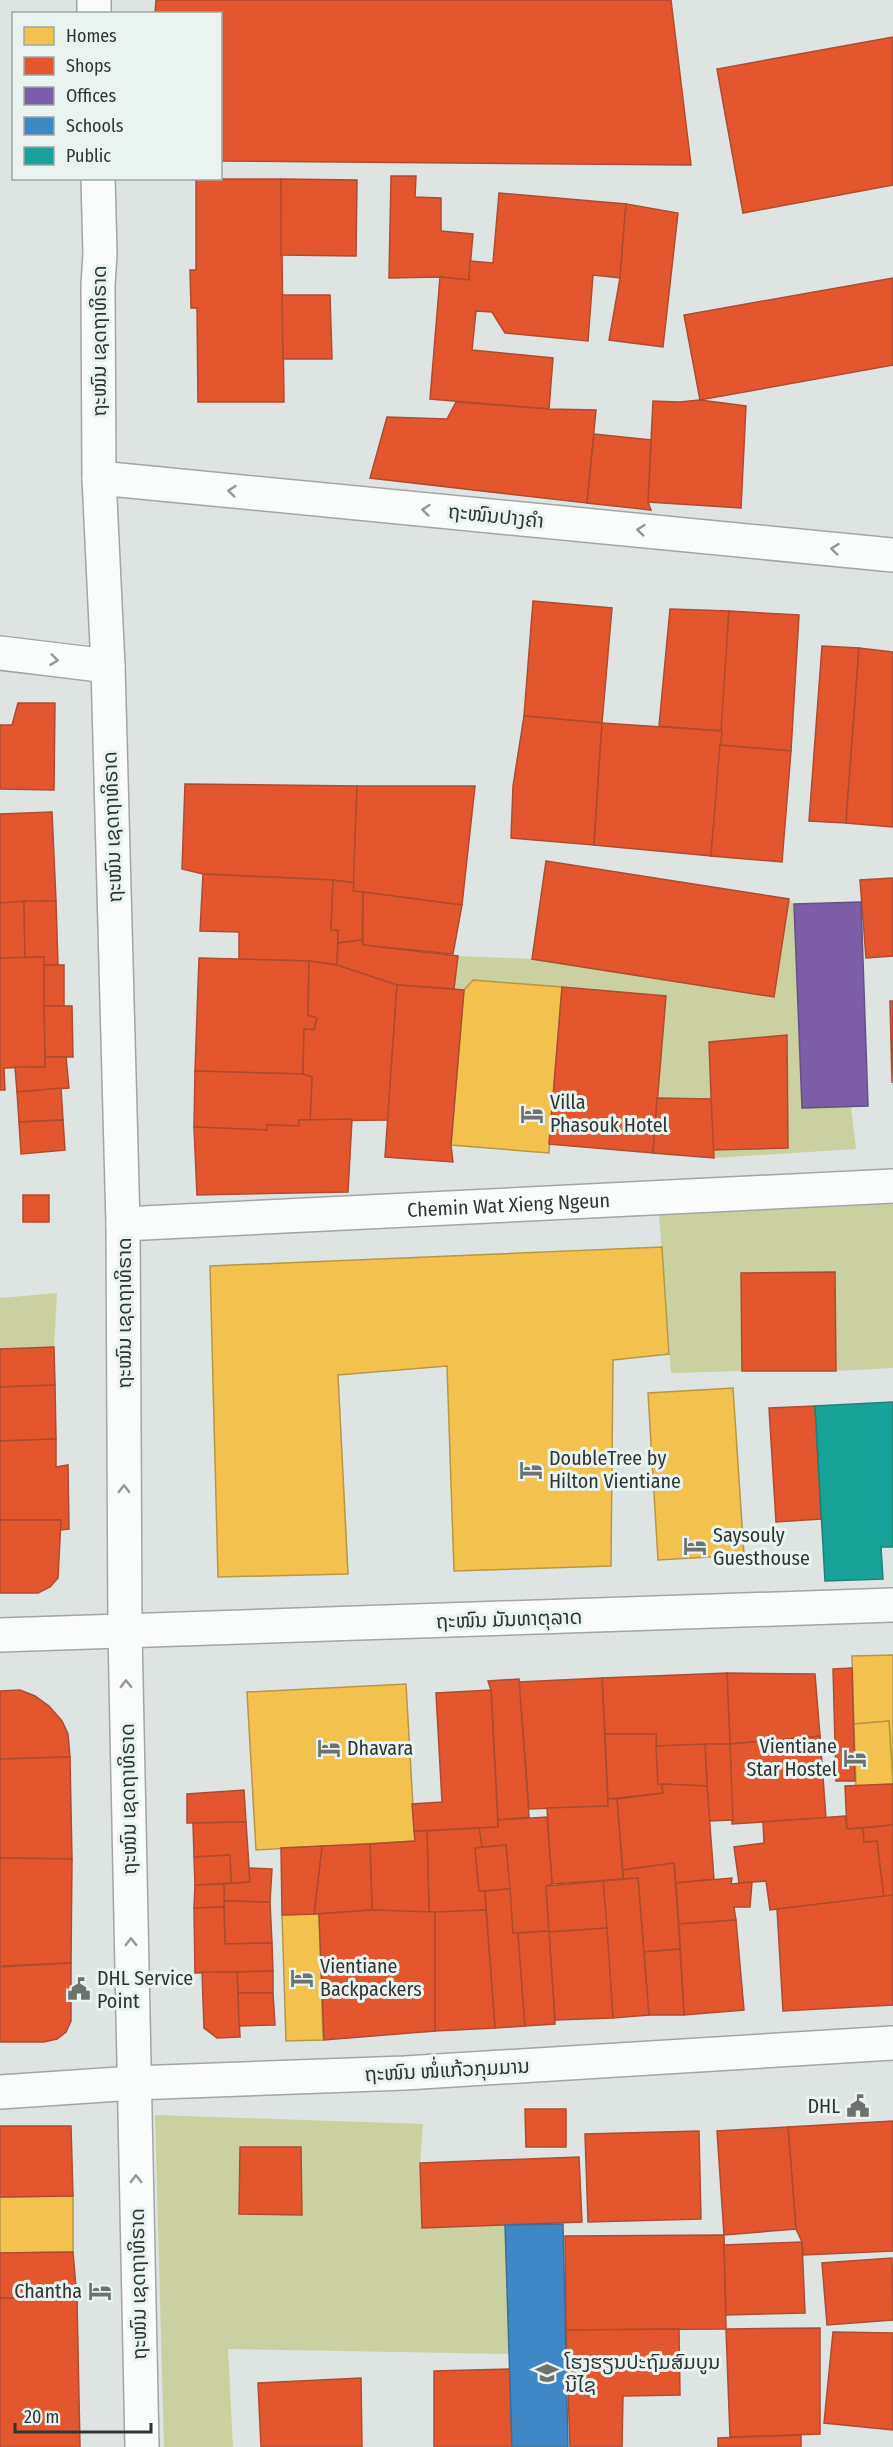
<svg xmlns="http://www.w3.org/2000/svg" width="893" height="2447" font-family="'Fira Sans Condensed','Noto Sans Lao',sans-serif">
	<style>
		.green { fill: #cbd0a1 }
		.homes { fill: #f2c14e; stroke: #b89746; stroke-width: 1.5 }
		.shops { fill: #e4572e; stroke: #ae4c30; stroke-width: 1.5 }
		.offices { fill: #7b5ea7; stroke: #645184; stroke-width: 1.5 }
		.schools { fill: #3f88c5; stroke: #3a6f99; stroke-width: 1.5 }
		.public { fill: #17a398; stroke: #1e827a; stroke-width: 1.5 }
		.lines { fill: none; stroke-linecap: round; stroke-linejoin: round }
		.minor-casing { stroke: #a2a6a4; stroke-width: 36 }
		.highway-casing { stroke: #a2a6a4; stroke-width: 36 }
		.minor { stroke: #fafbfb; stroke-width: 33 }
		.highway { stroke: #fafbfb; stroke-width: 33 }
		.oneway { stroke: #959897 }
		.labels { text-anchor: middle; stroke-width: 6; stroke-linejoin: round; paint-order: stroke }
		.street-label { font-size: 20px; fill: #303433; stroke: #e9f4f0 }
		.poi-label { font-size: 20px; fill: #303433; stroke: #e9f4f0; text-anchor: start }
	</style>
	<rect width="100%" height="100%" fill="#dee4e2"/>
	<!-- green -->
	<g class="green">
		<polygon points="789,899 794,904 802,1107 851,1107 856,1149 714,1158 712,1108 657,1098 666,996 473,980 464,990 454,989 458,956 532,959 774,997"/>
		<polygon points="893,1201 893,1368 836,1371 835,1272 742,1273 742,1371 671,1373 659,1214"/>
		<polygon points="57,1293 54,1347 0,1349 0,1298"/>
		<polygon points="155,2115 423,2124 420,2163 422,2228 505,2225 509,2354 228,2349 233,2447 164,2447"/>
	</g>
	<!-- homes -->
	<g class="homes">
		<polygon points="473,980 562,987 549,1153 451,1145 464,990"/>
		<polygon points="662,1247 669,1354 613,1360 611,1566 454,1571 447,1366 338,1375 348,1574 218,1577 210,1266"/>
		<polygon points="733,1388 744,1555 658,1560 648,1393"/>
		<polygon points="893,1655 893,1783 889,1721 854,1724 852,1656"/>
		<polygon points="406,1684 415,1841 256,1850 247,1692"/>
		<polygon points="889,1721 893,1784 856,1786 854,1724"/>
		<polygon points="319,1914 323,2040 286,2041 282,1915"/>
		<polygon points="73,2196 73,2252 0,2253 0,2197"/>
	</g>
	<!-- shops -->
	<g class="shops">
		<polygon points="156,0 671,0 691,165 220,161 220,14 155,14"/>
		<polygon points="893,37 893,185 743,213 717,69"/>
		<polygon points="391,176 416,176 415,197 441,198 441,231 473,234 469,280 440,277 389,278"/>
		<polygon points="196,179 281,179 284,402 198,402 197,308 191,308 190,270 196,270"/>
		<polygon points="281,179 357,180 356,256 281,255"/>
		<polygon points="499,193 626,204 620,278 593,275 588,341 505,333 492,312 476,311 472,350 553,358 549,409 430,399 440,277 469,280 470,261 493,263"/>
		<polygon points="626,204 678,213 663,347 609,340 620,278"/>
		<polygon points="893,278 893,365 700,400 684,315"/>
		<polygon points="282,295 330,295 332,359 283,359"/>
		<polygon points="700,400 746,406 741,508 648,502 653,401 679,402"/>
		<polygon points="456,402 549,409 596,410 587,503 370,478 387,417 447,419"/>
		<polygon points="594,434 651,440 648,502 651,510 587,503"/>
		<polygon points="533,601 612,608 602,723 524,716"/>
		<polygon points="670,609 729,611 722,731 659,726"/>
		<polygon points="729,611 799,615 791,751 720,745"/>
		<polygon points="822,646 859,648 846,823 809,821"/>
		<polygon points="859,648 893,652 893,827 846,823"/>
		<polygon points="18,703 55,703 54,790 0,789 0,725 12,725"/>
		<polygon points="524,716 602,723 594,845 511,838 513,786"/>
		<polygon points="602,723 722,731 711,856 594,845"/>
		<polygon points="720,745 791,751 782,862 711,856"/>
		<polygon points="185,784 357,786 354,883 333,880 203,874 182,869"/>
		<polygon points="357,786 475,786 462,905 353,891"/>
		<polygon points="52,812 56,901 0,903 0,814"/>
		<polygon points="546,861 789,899 774,997 532,959"/>
		<polygon points="203,874 333,880 331,930 338,930 337,965 309,961 239,959 239,932 200,931"/>
		<polygon points="893,878 893,956 866,958 860,880"/>
		<polygon points="333,880 354,883 353,891 363,892 362,940 338,943 338,930 331,930"/>
		<polygon points="363,892 462,905 453,954 363,945"/>
		<polygon points="24,901 25,958 0,958 0,903"/>
		<polygon points="24,901 56,901 58,965 44,965 44,957 25,958"/>
		<polygon points="362,940 363,945 458,956 454,989 397,985 337,965 338,943"/>
		<polygon points="44,957 45,1067 4,1068 5,1090 0,1090 0,958"/>
		<polygon points="199,958 309,961 308,1015 317,1018 314,1030 304,1029 303,1074 195,1071"/>
		<polygon points="309,961 337,965 397,985 388,1120 310,1121 312,1077 303,1074 304,1029 314,1030 317,1018 308,1015"/>
		<rect x="44" y="965" width="20" height="41"/>
		<polygon points="397,985 464,990 451,1145 453,1162 385,1157"/>
		<polygon points="562,987 666,996 653,1153 549,1144"/>
		<polygon points="890,1001 893,1001 892,1083"/>
		<polygon points="44,1006 72,1006 73,1057 45,1057"/>
		<polygon points="787,1035 788,1148 713,1150 709,1042"/>
		<polygon points="45,1057 66,1057 69,1088 17,1092 15,1067 45,1067"/>
		<polygon points="195,1071 303,1074 312,1077 310,1121 299,1120 299,1126 267,1125 267,1130 194,1127"/>
		<polygon points="61,1088 63,1120 19,1122 17,1092"/>
		<polygon points="657,1098 711,1099 714,1158 653,1153"/>
		<polygon points="352,1119 348,1192 197,1195 194,1127 267,1130 267,1125 299,1126 299,1120"/>
		<polygon points="63,1120 65,1150 21,1154 19,1122"/>
		<rect x="23" y="1195" width="26" height="27"/>
		<polygon points="835,1272 836,1371 742,1371 741,1273"/>
		<polygon points="54,1347 55,1385 0,1387 0,1349"/>
		<polygon points="55,1385 56,1439 0,1441 0,1387"/>
		<polygon points="815,1406 821,1519 776,1522 769,1408"/>
		<polygon points="56,1439 56,1467 68,1465 69,1529 60,1530 61,1520 0,1520 0,1441"/>
		<polygon points="0,1520 61,1520 58,1578 50,1587 38,1593 0,1593"/>
		<polygon points="852,1668 855,1781 836,1781 833,1669"/>
		<polygon points="727,1673 815,1674 820,1736 730,1744"/>
		<polygon points="727,1673 730,1744 656,1746 656,1734 605,1734 602,1678"/>
		<polygon points="602,1678 608,1806 529,1809 519,1682"/>
		<polygon points="519,1679 529,1817 498,1820 491,1690 488,1681"/>
		<polygon points="20,1690 35,1696 49,1706 62,1721 68,1734 70,1757 0,1759 0,1691"/>
		<polygon points="491,1690 498,1827 414,1831 412,1804 442,1802 436,1693"/>
		<polygon points="605,1734 656,1734 658,1784 662,1784 663,1793 608,1799"/>
		<polygon points="820,1736 826,1818 732,1824 730,1744"/>
		<polygon points="705,1744 730,1744 733,1820 709,1821"/>
		<polygon points="705,1744 707,1786 658,1784 656,1746"/>
		<polygon points="70,1757 72,1859 0,1858 0,1759"/>
		<polygon points="662,1784 707,1786 714,1879 676,1883 674,1863 623,1870 617,1799 663,1793"/>
		<polygon points="893,1784 893,1825 847,1829 845,1786"/>
		<polygon points="244,1790 246,1822 187,1823 187,1794"/>
		<polygon points="608,1799 617,1799 623,1879 552,1884 547,1808 608,1806"/>
		<polygon points="845,1816 847,1829 863,1828 864,1842 877,1841 884,1897 770,1910 766,1881 739,1883 734,1847 764,1843 763,1822"/>
		<polygon points="547,1817 552,1884 546,1886 549,1931 513,1933 506,1845 482,1847 479,1828 498,1827 498,1820"/>
		<polygon points="246,1822 250,1882 231,1883 230,1855 194,1857 193,1823"/>
		<polygon points="893,1825 893,1895 884,1897 877,1841 864,1842 863,1828"/>
		<polygon points="479,1828 482,1847 475,1848 479,1891 485,1891 486,1910 429,1913 427,1831"/>
		<polygon points="414,1831 427,1831 429,1913 372,1910 370,1844 415,1841"/>
		<polygon points="370,1844 372,1910 314,1914 322,1846"/>
		<polygon points="506,1845 510,1889 479,1891 475,1848"/>
		<polygon points="322,1846 314,1914 282,1915 281,1848"/>
		<polygon points="230,1855 231,1883 195,1885 194,1857"/>
		<polygon points="0,1858 72,1859 71,1963 0,1966"/>
		<polygon points="674,1863 680,1949 644,1952 638,1878 623,1879 623,1870"/>
		<polygon points="249,1868 272,1869 270,1902 224,1901 224,1884 250,1882"/>
		<polygon points="638,1878 649,2015 613,2018 603,1881"/>
		<polygon points="732,1878 731,1884 752,1882 750,1907 734,1907 736,1920 679,1924 676,1883"/>
		<polygon points="603,1881 607,1928 549,1932 546,1886"/>
		<polygon points="224,1884 224,1907 194,1908 195,1885"/>
		<polygon points="510,1889 513,1933 518,1933 525,2026 495,2028 485,1891"/>
		<polygon points="893,1895 893,2005 783,2011 777,1909"/>
		<polygon points="224,1901 270,1902 272,1943 225,1944"/>
		<polygon points="224,1907 225,1944 272,1943 273,1971 195,1973 194,1908"/>
		<polygon points="372,1910 435,1912 435,2031 324,2040 319,1914"/>
		<polygon points="486,1910 495,2028 435,2031 435,1912"/>
		<polygon points="736,1920 744,2010 684,2015 679,1924"/>
		<polygon points="607,1928 613,2018 555,2020 549,1932"/>
		<polygon points="549,1931 555,2024 525,2026 518,1933"/>
		<polygon points="680,1949 684,2015 649,2015 644,1952"/>
		<polygon points="71,1963 71,2021 66,2032 57,2039 44,2042 0,2042 0,1967"/>
		<polygon points="273,1971 273,1993 238,1993 237,1972"/>
		<polygon points="202,1972 237,1972 240,2037 217,2038 204,2028"/>
		<polygon points="238,1993 273,1993 275,2025 239,2026"/>
		<polygon points="525,2109 566,2109 566,2147 526,2147"/>
		<polygon points="893,2121 893,2251 803,2255 802,2242 796,2229 788,2127"/>
		<polygon points="0,2126 71,2126 73,2196 0,2197"/>
		<polygon points="788,2127 796,2229 724,2235 717,2131"/>
		<polygon points="699,2131 701,2219 588,2222 585,2134"/>
		<polygon points="240,2147 301,2147 302,2215 239,2214"/>
		<polygon points="579,2157 582,2222 422,2228 420,2163"/>
		<polygon points="724,2235 726,2329 566,2330 565,2236"/>
		<polygon points="802,2242 805,2313 726,2315 724,2245"/>
		<polygon points="73,2252 77,2299 0,2298 0,2253"/>
		<polygon points="892,2258 893,2320 827,2325 822,2263"/>
		<polygon points="0,2298 77,2299 80,2447 0,2447"/>
		<polygon points="820,2328 820,2434 730,2437 726,2329"/>
		<polygon points="679,2329 680,2395 623,2396 622,2447 570,2447 566,2330"/>
		<polygon points="833,2332 893,2333 893,2430 824,2423"/>
		<polygon points="510,2369 512,2447 434,2447 434,2371"/>
		<polygon points="361,2378 362,2447 261,2447 258,2383"/>
		<polygon points="801,2435 801,2447 718,2447 718,2438"/>
	</g>
	<!-- offices -->
	<polygon class="offices" points="861,902 868,1106 802,1108 794,904"/>
	<!-- schools -->
	<polygon class="schools" points="563,2224 568,2447 512,2447 505,2225"/>
	<!-- public -->
	<polygon class="public" points="893,1402 893,1547 881,1547 883,1579 825,1581 815,1406"/>
	<g class="lines">
		<!-- minor casing -->
		<g class="minor-casing">
			<g id="minor">
				<polyline points="99,478 893,555"/>
				<polyline points="0,653 108,666"/>
				<path id="s1" d="M 123,1224 L 893,1186"/>
				<polyline points="0,1635 893,1605"/>
				<polyline points="0,2092 134,2083 405,2073 893,2043"/>
			</g>
		</g>
		<!-- highway casing -->
		<g class="highway-casing">
			<g id="highway">
				<polyline points="94,0 94,14"/>
				<polyline points="98,178 100,254 98,285 99,478 108,666 123,1224 125,1632 142,2447"/>
			</g>
		</g>
		<!-- minor -->
		<use href="#minor" class="minor"/>
		<!-- highway -->
		<use href="#highway" class="highway"/>
	</g>
	<!-- one-way arrows -->
	<defs><path id="oneway-chevron" d="M-2-3.5L2.5 0L-2 3.5" fill="none" stroke-width="1.6" stroke-linecap="round" stroke-linejoin="round" transform="scale(1.5)"/></defs>
	<g class="oneway">
		<use href="#oneway-chevron" transform="translate(232 491) rotate(-174)"/>
		<use href="#oneway-chevron" transform="translate(426 510) rotate(-174)"/>
		<use href="#oneway-chevron" transform="translate(641 530) rotate(-174)"/>
		<use href="#oneway-chevron" transform="translate(835 549) rotate(-174)"/>
		<use href="#oneway-chevron" transform="translate(54 660) rotate(7)"/>
		<use href="#oneway-chevron" transform="translate(124 1489) rotate(-90)"/>
		<use href="#oneway-chevron" transform="translate(126 1684) rotate(-91)"/>
		<use href="#oneway-chevron" transform="translate(131 1942) rotate(-91)"/>
		<use href="#oneway-chevron" transform="translate(136 2179) rotate(-91)"/>
	</g>
	<!-- icons -->
	<defs>
		<g id="hotel-bare" transform="scale(1.8)"><path d="M-6-4.5h1.5V1H6V5H4.5V3h-9V5H-6ZM-4 0a1.8 1.8 0 1 1 3.6 0ZM.5 0V-2.5h3Q6-2.5 6 0Z" fill="#6d7270" stroke="#e9f4f0" stroke-width="2.5" paint-order="stroke"/></g>
		<g id="civic-bare" transform="scale(1.8)"><path d="M-.6-6.5H3V-4.5H.6V-3L4-1V1h2V6H-6V1h2V-1L-.6-3ZM-1.2 2.5V6h2.4V2.5Z" fill="#6d7270" stroke="#e9f4f0" stroke-width="2.5" paint-order="stroke"/></g>
		<g id="school-bare" transform="scale(1.8)"><path d="M0-5L7-2L0 1L-7-2ZM-4 1L0 2.5L4 1V4Q0 6-4 4Z" fill="#6d7270" stroke="#e9f4f0" stroke-width="2.5" paint-order="stroke"/></g>
	</defs>
	<g fill-rule="evenodd">
		<use href="#hotel-bare" x="532" y="1114"/>
		<use href="#hotel-bare" x="531" y="1470"/>
		<use href="#hotel-bare" x="695" y="1546"/>
		<use href="#hotel-bare" x="329" y="1748"/>
		<use href="#hotel-bare" x="855" y="1758"/>
		<use href="#hotel-bare" x="302" y="1978"/>
		<use href="#civic-bare" x="79" y="1989"/>
		<use href="#civic-bare" x="858" y="2106"/>
		<use href="#hotel-bare" x="100" y="2291"/>
		<use href="#school-bare" x="547" y="2373"/>
	</g>
	<g class="labels">
		<!-- street labels -->
		<g class="street-label">
			<text transform="translate(99 341) rotate(-90)" y="7">ຖະໜົນ ເຊດຖາທິຣາດ</text>
			<text transform="translate(496 516) rotate(6)" y="7">ຖະໜົນປາງຄໍາ</text>
			<text transform="translate(112 827) rotate(-92)" y="7">ຖະໜົນ ເຊດຖາທິຣາດ</text>
			<text dy="7" stroke="none"><textPath href="#s1" startOffset="386">Chemin Wat Xieng Ngeun</textPath></text>
			<text transform="translate(124 1313) rotate(-90)" y="7">ຖະໜົນ ເຊດຖາທິຣາດ</text>
			<text transform="translate(509 1619) rotate(-2)" y="7">ຖະໜົນ ມັນທາຕຸລາດ</text>
			<text transform="translate(128 1799) rotate(-91)" y="7">ຖະໜົນ ເຊດຖາທິຣາດ</text>
			<text transform="translate(447 2070) rotate(-3)" y="7">ຖະໜົນ ໜໍ່ແກ້ວກຸມມານ</text>
			<text transform="translate(138 2284) rotate(-91)" y="7">ຖະໜົນ ເຊດຖາທິຣາດ</text>
		</g>
		<!-- poi labels -->
		<g class="poi-label">
			<text x="550" y="1109">Villa<tspan x="550" dy="23">Phasouk Hotel</tspan></text>
			<text x="549" y="1465">DoubleTree by<tspan x="549" dy="23">Hilton Vientiane</tspan></text>
			<text x="713" y="1542">Saysouly<tspan x="713" dy="23">Guesthouse</tspan></text>
			<text x="837" y="1753" text-anchor="end">Vientiane<tspan x="837" dy="23">Star Hostel</tspan></text>
			<text x="347" y="1755">Dhavara</text>
			<text x="320" y="1973">Vientiane<tspan x="320" dy="23">Backpackers</tspan></text>
			<text x="97" y="1985">DHL Service<tspan x="97" dy="23">Point</tspan></text>
			<text x="840" y="2113" text-anchor="end">DHL</text>
			<text x="82" y="2298" text-anchor="end">Chantha</text>
			<text x="565" y="2369">ໂຮງຮຽນປະຖົມສົມບູນ<tspan x="565" dy="23">ນີໄຊ</tspan></text>
		</g>
	</g>
	<!-- legend -->
	<rect x="12" y="12" width="210" height="168" fill="#e9f4f0" stroke="#9fa7a4" stroke-width="1.5"/>
	<rect x="24" y="27" width="30" height="18" fill="#f2c14e" stroke="#9fa7a4" stroke-width="1.5"/>
	<text x="66" y="42" font-size="18" fill="#303433">Homes</text>
	<rect x="24" y="57" width="30" height="18" fill="#e4572e" stroke="#9fa7a4" stroke-width="1.5"/>
	<text x="66" y="72" font-size="18" fill="#303433">Shops</text>
	<rect x="24" y="87" width="30" height="18" fill="#7b5ea7" stroke="#9fa7a4" stroke-width="1.5"/>
	<text x="66" y="102" font-size="18" fill="#303433">Offices</text>
	<rect x="24" y="117" width="30" height="18" fill="#3f88c5" stroke="#9fa7a4" stroke-width="1.5"/>
	<text x="66" y="132" font-size="18" fill="#303433">Schools</text>
	<rect x="24" y="147" width="30" height="18" fill="#17a398" stroke="#9fa7a4" stroke-width="1.5"/>
	<text x="66" y="162" font-size="18" fill="#303433">Public</text>
	<!-- scale -->
	<path d="M15 2423v9h136v-9" fill="none" stroke="#303433" stroke-width="3"/>
	<text x="24" y="2423" font-size="18" fill="#303433" stroke="#e9f4f0" stroke-width="4.5" paint-order="stroke">20 m</text>
</svg>
